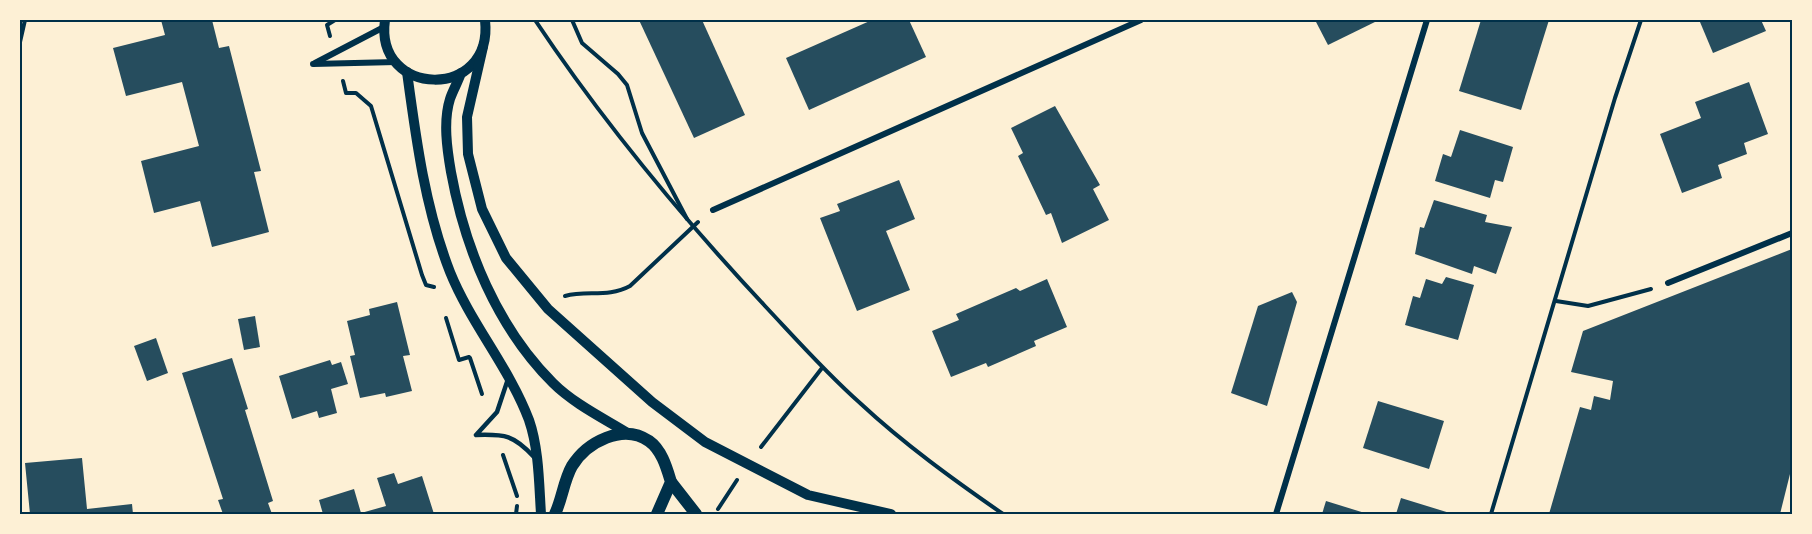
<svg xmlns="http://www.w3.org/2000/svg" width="1812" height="534" font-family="'Public Sans',sans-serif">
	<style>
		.building { fill: #264d5e }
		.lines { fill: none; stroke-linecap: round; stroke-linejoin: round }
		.path { stroke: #003049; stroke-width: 4 }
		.service { stroke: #003049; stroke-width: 4.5 }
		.minor { stroke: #003049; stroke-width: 6 }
		.tertiary { stroke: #003049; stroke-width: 10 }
		.secondary { stroke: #003049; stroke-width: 12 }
		.neatline { fill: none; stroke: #003049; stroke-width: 2 }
	</style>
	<rect width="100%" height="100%" fill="#fdf0d5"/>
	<!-- building -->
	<g class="building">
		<polygon points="161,20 212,20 219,48 229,46 261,171 254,172 269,232 212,247 200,201 154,213 141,161 199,146 182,82 126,96 113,48 165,35"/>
		<polygon points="639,20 702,20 745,115 694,138"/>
		<polygon points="872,20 909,20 926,57 809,110 786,58"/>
		<polygon points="1315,20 1379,20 1328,45"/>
		<polygon points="1481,20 1549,20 1521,110 1459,91"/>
		<polygon points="1705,20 1761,20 1766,31 1713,53 1700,22"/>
		<polygon points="1749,82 1768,134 1744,143 1747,154 1718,165 1722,178 1682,193 1660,134 1701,118 1695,102"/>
		<polygon points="1055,106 1100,185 1093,189 1109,220 1062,243 1051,213 1046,215 1018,156 1023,153 1011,128"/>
		<polygon points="1460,130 1513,147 1503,182 1495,180 1490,198 1435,181 1443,154 1451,157"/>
		<polygon points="899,180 915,219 886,231 910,290 857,311 820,218 840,211 837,204"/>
		<polygon points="1434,200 1487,215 1485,222 1512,227 1496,274 1474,266 1472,274 1415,254 1420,227 1424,228"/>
		<polygon points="1792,249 1792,466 1780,514 1549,514 1580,407 1591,410 1594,396 1610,400 1613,381 1571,372 1583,331"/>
		<polygon points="1446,277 1474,285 1458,340 1405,325 1413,296 1420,298 1426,279 1442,284"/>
		<polygon points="1047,279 1067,327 1034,341 1036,346 988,367 986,363 951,377 932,331 959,320 956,314 1016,288 1020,291"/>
		<polygon points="1292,292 1297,302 1267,406 1231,393 1258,306"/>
		<polygon points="397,302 410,355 403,356 412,391 386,397 385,393 360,398 350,356 355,355 347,321 370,315 369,309"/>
		<polygon points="255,316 260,347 244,350 238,319"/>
		<polygon points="156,338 168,373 147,381 134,346"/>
		<polygon points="232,358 248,409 245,410 273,501 268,503 272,514 223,514 218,500 223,499 182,373"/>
		<polygon points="330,360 332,365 341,362 348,384 331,389 337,413 319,418 317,411 292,419 279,376"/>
		<polygon points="1378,401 1444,421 1429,469 1363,448"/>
		<polygon points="82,458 87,509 132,504 133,514 30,514 25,463"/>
		<polygon points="394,473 398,484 422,476 434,514 323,514 319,500 354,489 361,513 386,506 377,478"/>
		<polygon points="1401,498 1453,514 1396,514"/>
		<polygon points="1326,501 1368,514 1322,514"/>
	</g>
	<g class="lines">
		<!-- path -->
		<g class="path">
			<path d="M 535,20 C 603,122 681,216 765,306 C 796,339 826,373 860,403 C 904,444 954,480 1003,514"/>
			<polyline points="572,20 582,43 618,74 627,85 642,133 687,219"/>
			<polyline points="20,21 22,20"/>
			<polyline points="330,36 327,25 335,20"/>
			<polyline points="20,42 25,20"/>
			<polyline points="343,81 346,93 356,93 371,106 422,275 426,285 434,287"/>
			<path d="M 565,296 C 587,290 608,298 630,286 L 698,222"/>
			<polyline points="1556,301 1588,306 1651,289"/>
			<polyline points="446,318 459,360 469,357"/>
			<polyline points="470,358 482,394"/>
			<polyline points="761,447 822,368"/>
			<polyline points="503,455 517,496"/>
			<polyline points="718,509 737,480"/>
			<polyline points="516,514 517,506"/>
			<polyline points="1491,514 1615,98 1641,20"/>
		</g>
		<!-- service -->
		<path class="service" d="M 508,379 L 497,412 L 476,435 C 505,434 514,435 534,457"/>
		<!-- minor -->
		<g class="minor">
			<polyline points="315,63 384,27"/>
			<polyline points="313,64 396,62"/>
			<polyline points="713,210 1141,20"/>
			<polyline points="1668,283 1792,233"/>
			<polyline points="1276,514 1427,20"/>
		</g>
		<!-- tertiary -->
		<g class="tertiary">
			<path d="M 385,20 C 374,98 494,101 485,20"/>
			<polyline points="483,47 467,117 468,154 482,209 506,258 548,309 652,402 705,442 808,495 891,514"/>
			<path d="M 407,72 C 416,139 425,208 450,272 C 471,324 509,367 529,420 C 539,449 539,484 541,514"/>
			<path d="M 461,73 C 458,82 453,90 450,99 C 443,121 447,149 451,172 C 465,249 497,327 553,383 C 574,404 605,419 629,434"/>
		</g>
		<!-- secondary -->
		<g class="secondary">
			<polyline points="671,482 696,514"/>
			<path d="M 555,514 C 562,499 564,480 572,466 C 587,442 623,423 649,441 C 662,450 667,469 671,482 L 657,514"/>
		</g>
	</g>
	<!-- border -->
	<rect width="1812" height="534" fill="none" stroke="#fdf0d5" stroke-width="42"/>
	<rect x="21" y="21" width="1770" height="492" class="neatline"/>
</svg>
